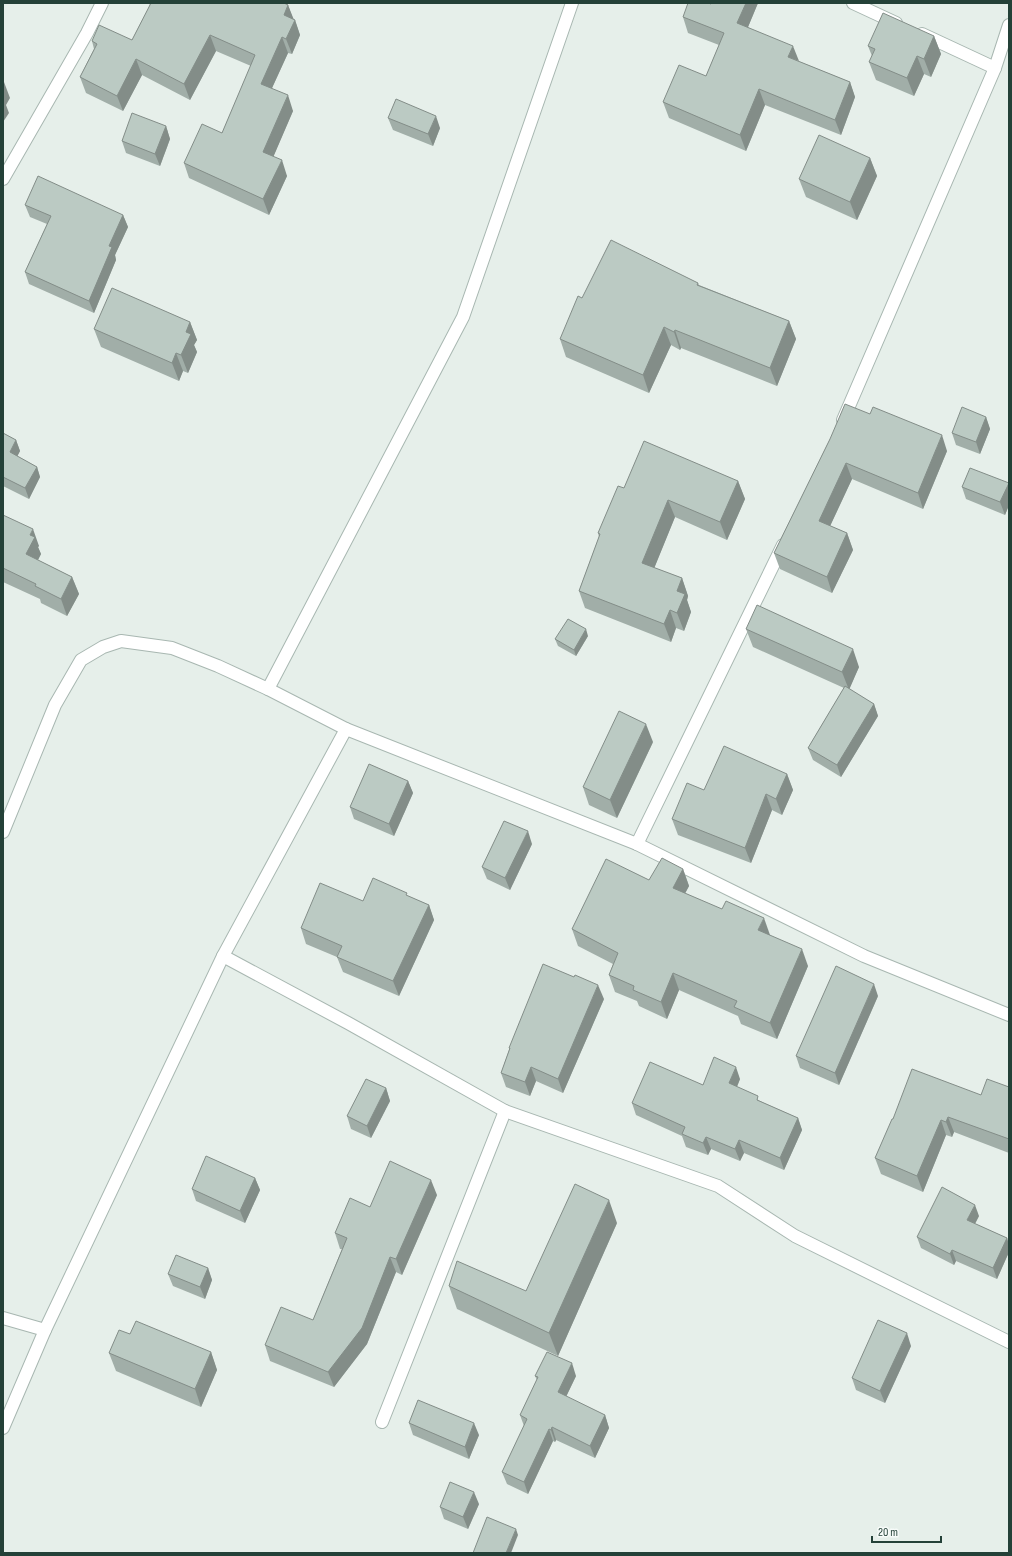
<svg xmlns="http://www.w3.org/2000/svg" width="1012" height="1556" font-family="'Sofia Sans Condensed',sans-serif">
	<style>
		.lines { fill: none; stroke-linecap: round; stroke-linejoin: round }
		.minor-casing { stroke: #a8b7b1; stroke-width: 14 }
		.minor { stroke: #fff; stroke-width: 12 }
		.wall { fill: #a1aea8 }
		.shaded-wall { fill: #838d88 }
		.building { fill: #bbcac3; stroke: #838d88 }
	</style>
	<rect width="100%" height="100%" fill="#e6efea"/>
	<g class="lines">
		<!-- minor casing -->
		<g class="minor-casing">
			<g id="minor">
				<polyline points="853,3 896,23"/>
				<polyline points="922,34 995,68"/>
				<polyline points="3,179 87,33 102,3"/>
				<polyline points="843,420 995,68 1009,25"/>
				<polyline points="268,689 463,317 572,3"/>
				<polyline points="3,832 55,705 81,660 103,647 121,641 172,648 218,666 268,689 346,729 637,844 864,956 1009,1015"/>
				<polyline points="637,844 783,545"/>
				<polyline points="223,956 348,1023 505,1111 718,1186 795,1236 1009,1342"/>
				<polyline points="3,1318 45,1330"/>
				<polyline points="382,1422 505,1111"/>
				<polyline points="3,1428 45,1330 223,956 346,729"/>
			</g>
		</g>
		<!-- minor -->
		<use href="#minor" class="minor"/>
	</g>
	<!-- wall -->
	<g class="wall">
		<polygon points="149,3 284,3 288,5 293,19 295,20 300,35 292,54 288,53 272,88 293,111 273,157 287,176 269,215 189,178 184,163 222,133 251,66 216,51 190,100 142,75 123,111 86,93 80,77 94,49 92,41 132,40 150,5"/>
		<polygon points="711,3 758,3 748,27 798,61 850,82 855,97 841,135 765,105 746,151 669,118 663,102 706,76 719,45 688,33 683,17 711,4"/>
		<polygon points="934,36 941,54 931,77 924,74 914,96 876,80 869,62 872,56 868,46"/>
		<polygon points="388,118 440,128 433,146 393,130"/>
		<polygon points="166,126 170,139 160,166 126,153 122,141"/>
		<polygon points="870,158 877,176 857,220 806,197 799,179"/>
		<polygon points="25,205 123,215 128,227 115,255 116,260 94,313 29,284 25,272 47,224 30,217"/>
		<polygon points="698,283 699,285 789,321 796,339 777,386 681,348 680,350 671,345 649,393 566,357 560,339 582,298"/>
		<polygon points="190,322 197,340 194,345 197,352 188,373 183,371 179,381 101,347 94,329"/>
		<polygon points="986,417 990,429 980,454 956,445 952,433"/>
		<polygon points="3,433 16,440 20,451 17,456 37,467 40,477 29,499 3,486"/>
		<polygon points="830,439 947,451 923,509 852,479 830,526 847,533 853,550 832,593 780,569 774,553"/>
		<polygon points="738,481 745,499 727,540 675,517 654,568 682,578 688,596 687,600 691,612 684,631 676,628 671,642 585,608 579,591 599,537 598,533 624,488"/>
		<polygon points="1009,483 1009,505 1005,515 966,499 962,487"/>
		<polygon points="3,515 39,546 38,547 41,554 38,560 72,577 79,594 67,616 41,603 40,599 3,582"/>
		<polygon points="746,629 859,667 849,689 874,704 878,716 841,777 813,760 808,748 844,688 753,647"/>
		<polygon points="588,636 576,656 558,646 555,639"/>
		<polygon points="653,742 617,818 589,805 583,787"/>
		<polygon points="787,774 793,790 782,815 772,810 751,863 678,835 672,819 704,790"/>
		<polygon points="408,781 413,793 394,836 354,819 350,807"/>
		<polygon points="532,844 510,890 487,879 482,867"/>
		<polygon points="683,869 689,886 685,893 770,935 808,966 777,1039 741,1024 738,1016 679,990 667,1019 639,1006 637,1001 615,992 609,975 613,964 578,946 572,929 649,880"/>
		<polygon points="408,896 429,905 434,920 399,996 343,972 337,957 306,944 301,928 363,901"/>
		<polygon points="878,996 839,1085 800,1068 796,1056"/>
		<polygon points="604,999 563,1093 536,1081 530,1096 506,1087 501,1073 509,1050 509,1048"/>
		<polygon points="740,1079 737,1087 760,1101 798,1118 802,1130 784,1170 744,1153 740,1161 711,1149 708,1155 686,1147 682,1136 636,1115 632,1103 703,1085"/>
		<polygon points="1009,1087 1009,1153 954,1132 952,1137 946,1135 923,1192 881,1174 875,1158 893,1119 981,1095"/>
		<polygon points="386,1088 390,1101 371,1138 351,1129 347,1116"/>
		<polygon points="255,1178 260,1190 245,1223 196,1201 192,1189"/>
		<polygon points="437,1195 402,1275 396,1272 367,1344 334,1387 270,1361 265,1345 313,1320 342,1249 340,1249 335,1233 370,1207"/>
		<polygon points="979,1216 975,1224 1007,1238 1009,1245 1009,1252 997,1279 956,1261 954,1265 921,1248 917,1237"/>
		<polygon points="617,1223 558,1356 457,1309 449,1286 526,1291"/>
		<polygon points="208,1268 212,1280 205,1299 173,1286 168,1274"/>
		<polygon points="130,1334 211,1352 217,1370 201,1407 116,1371 109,1353"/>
		<polygon points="911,1346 885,1403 856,1390 852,1378"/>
		<polygon points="535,1376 576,1376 566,1397 605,1415 609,1428 595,1458 556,1440 555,1442 553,1441 528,1494 507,1484 502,1472 524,1426 520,1415 537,1380"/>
		<polygon points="409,1423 479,1435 469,1459 413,1435"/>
		<polygon points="479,1504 468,1529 444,1519 440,1507"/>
	</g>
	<!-- shaded-wall -->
	<g class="shaded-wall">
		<polygon points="746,3 758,3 743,39 737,23"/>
		<polygon points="288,5 294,20 284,15"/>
		<polygon points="295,20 300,35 292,54 286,39"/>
		<polygon points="210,35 216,51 190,100 184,84"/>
		<polygon points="934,36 941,54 931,77 924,59"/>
		<polygon points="282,37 288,53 267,99 261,84"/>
		<polygon points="793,46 799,61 788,57"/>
		<polygon points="917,56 924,74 914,96 907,78"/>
		<polygon points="136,59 142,75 123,111 117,96"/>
		<polygon points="4,82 10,98 6,105 9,113 3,122 3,83"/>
		<polygon points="850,82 855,97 841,135 835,120"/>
		<polygon points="759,89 765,105 746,151 740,135"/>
		<polygon points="288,95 293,111 269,167 263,152"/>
		<polygon points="436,116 440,128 433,146 428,134"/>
		<polygon points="166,126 170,139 160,166 155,154"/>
		<polygon points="870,158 877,176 857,220 850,202"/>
		<polygon points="282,160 287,176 269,215 263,199"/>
		<polygon points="123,215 128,227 115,255 116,260 94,313 89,301 109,246"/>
		<polygon points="789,321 796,339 777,386 770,368"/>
		<polygon points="190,322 197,340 194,345 197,352 188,373 181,355 186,332"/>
		<polygon points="664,327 671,345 649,393 643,375"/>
		<polygon points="675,330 681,348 680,350 674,332"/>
		<polygon points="176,353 183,371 179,381 172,363"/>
		<polygon points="986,417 990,429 980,454 976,442"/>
		<polygon points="942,435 947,451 923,509 918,493"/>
		<polygon points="16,440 20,451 14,463 10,452"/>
		<polygon points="846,463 852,479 825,537 819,521"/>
		<polygon points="37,467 40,477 29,499 25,488"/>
		<polygon points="738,481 745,499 727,540 720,522"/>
		<polygon points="1009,483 1009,505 1005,515 1000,502"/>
		<polygon points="668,500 675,517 649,581 642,563"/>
		<polygon points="33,529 39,546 38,547 41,554 32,571 26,554 30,535"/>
		<polygon points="847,533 853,550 832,593 827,577"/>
		<polygon points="72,577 79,594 67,616 61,599"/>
		<polygon points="682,578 688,596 687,600 691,612 684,631 677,613 677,591"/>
		<polygon points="670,610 676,628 671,642 664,624"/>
		<polygon points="586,629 588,636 576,656 574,650"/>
		<polygon points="853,649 859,667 849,690 842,672"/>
		<polygon points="874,704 878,716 841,777 837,765"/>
		<polygon points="646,724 653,742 617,818 610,800"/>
		<polygon points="787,774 793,790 782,815 776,799"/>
		<polygon points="408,781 413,793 394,836 389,824"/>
		<polygon points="766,794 772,810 751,863 745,848"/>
		<polygon points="528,831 532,844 510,890 505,878"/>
		<polygon points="683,869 689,886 679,905 673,888"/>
		<polygon points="429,905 434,920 399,996 393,981"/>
		<polygon points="764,918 770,935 764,947 758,930"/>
		<polygon points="802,949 808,966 777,1039 770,1023"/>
		<polygon points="673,973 679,990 667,1019 661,1002"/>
		<polygon points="874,984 878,996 839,1085 835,1073"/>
		<polygon points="598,985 604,999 563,1093 558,1079"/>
		<polygon points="531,1067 536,1081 530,1096 525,1082"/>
		<polygon points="736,1067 740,1079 733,1096 729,1083"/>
		<polygon points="386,1088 390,1101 371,1138 367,1126"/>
		<polygon points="948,1117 954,1132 952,1137 946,1122"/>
		<polygon points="798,1118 802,1130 784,1170 780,1158"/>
		<polygon points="941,1120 946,1135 923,1192 917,1176"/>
		<polygon points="706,1137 711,1149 708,1155 703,1143"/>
		<polygon points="739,1140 744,1153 740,1161 735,1149"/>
		<polygon points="255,1178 260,1190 245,1223 240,1211"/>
		<polygon points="431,1180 437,1195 402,1275 396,1259"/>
		<polygon points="609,1200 617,1223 558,1356 549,1333"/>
		<polygon points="975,1205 979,1216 971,1231 967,1220"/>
		<polygon points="1007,1238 1009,1245 1009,1252 997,1279 993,1268"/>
		<polygon points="952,1250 956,1261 954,1265 950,1254"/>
		<polygon points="390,1257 396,1272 367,1344 334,1387 328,1372"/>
		<polygon points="208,1268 212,1280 205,1299 200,1287"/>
		<polygon points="907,1333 911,1346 885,1403 880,1391"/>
		<polygon points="211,1352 217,1370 201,1407 195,1389"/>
		<polygon points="572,1363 576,1376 562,1405 558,1392"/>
		<polygon points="605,1415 609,1428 595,1458 590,1446"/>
		<polygon points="474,1423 479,1435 469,1459 465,1447"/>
		<polygon points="552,1427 556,1440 555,1442 551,1430"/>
		<polygon points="549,1429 553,1441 528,1494 524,1482"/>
		<polygon points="474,1492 479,1504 468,1529 463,1517"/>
		<polygon points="516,1529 518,1535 511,1553 506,1553"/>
	</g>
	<!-- building -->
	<g class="building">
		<polygon points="151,3 284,3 288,5 284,15 295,20 286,39 282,37 261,84 288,95 263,152 282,160 263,199 184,163 202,124 222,133 255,55 210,35 184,84 136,59 117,96 80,77 97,44 92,41 99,25 132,40"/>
		<polygon points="688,3 708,3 711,4 711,3 746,3 737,23 793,46 788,57 850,82 835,120 759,89 740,135 663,102 679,65 706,76 724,33 683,17"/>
		<polygon points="883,13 934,36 924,59 917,56 907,78 869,62 875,49 868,46"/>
		<polygon points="396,99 436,116 428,134 388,118"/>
		<polygon points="132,113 166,126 155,154 122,141"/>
		<polygon points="819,135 870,158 850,202 799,179"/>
		<polygon points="38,176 123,215 109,246 112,247 89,301 25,272 51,216 25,205"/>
		<polygon points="611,240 698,283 697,285 789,321 770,368 675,330 674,332 664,327 643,375 560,339 578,296 582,298"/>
		<polygon points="112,288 190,322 186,332 191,334 181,355 176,353 172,363 94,329"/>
		<polygon points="845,404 870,414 873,407 942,435 918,493 846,463 819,521 847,533 827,577 774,553 830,439"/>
		<polygon points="962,407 986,417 976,442 952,433"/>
		<polygon points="3,433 16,440 10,452 37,467 25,488 3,477"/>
		<polygon points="644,441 738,481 720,522 668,500 642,563 682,578 677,591 685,594 677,613 670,610 664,624 579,591 600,534 598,533 618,486 624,488"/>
		<polygon points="970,468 1009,483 1000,502 962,487"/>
		<polygon points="3,515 33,529 30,535 35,537 26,554 72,577 61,599 35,586 36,584 3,568"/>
		<polygon points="757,605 853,649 842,672 746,629"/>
		<polygon points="568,619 586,629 574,650 555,639"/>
		<polygon points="845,686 874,704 837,765 808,748"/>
		<polygon points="619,711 646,724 610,800 583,787"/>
		<polygon points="724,746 787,774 776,799 766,794 745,848 672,819 687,783 704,790"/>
		<polygon points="369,764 408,781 389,824 350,807"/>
		<polygon points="504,821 528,831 505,878 482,867"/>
		<polygon points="662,858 683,869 673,888 722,909 726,901 764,918 758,930 802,949 770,1023 734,1007 737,1001 673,973 661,1002 633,990 634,986 609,975 618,953 572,929 606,859 649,880"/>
		<polygon points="373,878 407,893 406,895 429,905 393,981 337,957 342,946 301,928 320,883 363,901"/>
		<polygon points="543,964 574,977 575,975 598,985 558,1079 531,1067 525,1082 501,1073 510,1048 509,1048"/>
		<polygon points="836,966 874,984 835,1073 796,1056"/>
		<polygon points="714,1057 736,1067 729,1083 758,1096 757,1100 798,1118 780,1158 739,1140 735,1149 706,1137 703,1143 682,1134 685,1127 632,1103 650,1062 703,1085"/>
		<polygon points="912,1069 981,1095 987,1079 1009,1087 1009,1139 948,1117 946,1122 941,1120 917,1176 875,1158 892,1119 893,1119"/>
		<polygon points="366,1079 386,1088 367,1126 347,1116"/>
		<polygon points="206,1156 255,1178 240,1211 192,1189"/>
		<polygon points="390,1161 431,1180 396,1259 390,1257 362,1328 328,1372 265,1345 281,1307 313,1320 347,1238 335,1233 350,1198 370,1207"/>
		<polygon points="575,1184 609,1200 549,1333 449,1286 457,1261 526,1291"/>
		<polygon points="942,1187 975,1205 967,1220 1007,1238 993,1268 952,1250 950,1254 917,1237"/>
		<polygon points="176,1255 208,1268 200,1287 168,1274"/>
		<polygon points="878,1320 907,1333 880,1391 852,1378"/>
		<polygon points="136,1321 211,1352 195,1389 109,1353 119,1330 130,1334"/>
		<polygon points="547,1352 572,1363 558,1392 605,1415 590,1446 552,1427 551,1430 549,1429 524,1482 502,1472 527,1419 520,1415 538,1377 535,1376"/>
		<polygon points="418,1400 474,1423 465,1447 409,1423"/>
		<polygon points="450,1482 474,1492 463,1517 440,1507"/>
		<polygon points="487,1517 516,1529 506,1553 473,1553"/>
	</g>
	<!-- border -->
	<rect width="1012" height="1556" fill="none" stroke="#244138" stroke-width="8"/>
	<!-- scale -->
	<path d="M872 1536v6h69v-6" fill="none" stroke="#244138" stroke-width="2"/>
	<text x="878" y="1536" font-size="12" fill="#244138" stroke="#f7fbf9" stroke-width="3" paint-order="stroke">20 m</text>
</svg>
